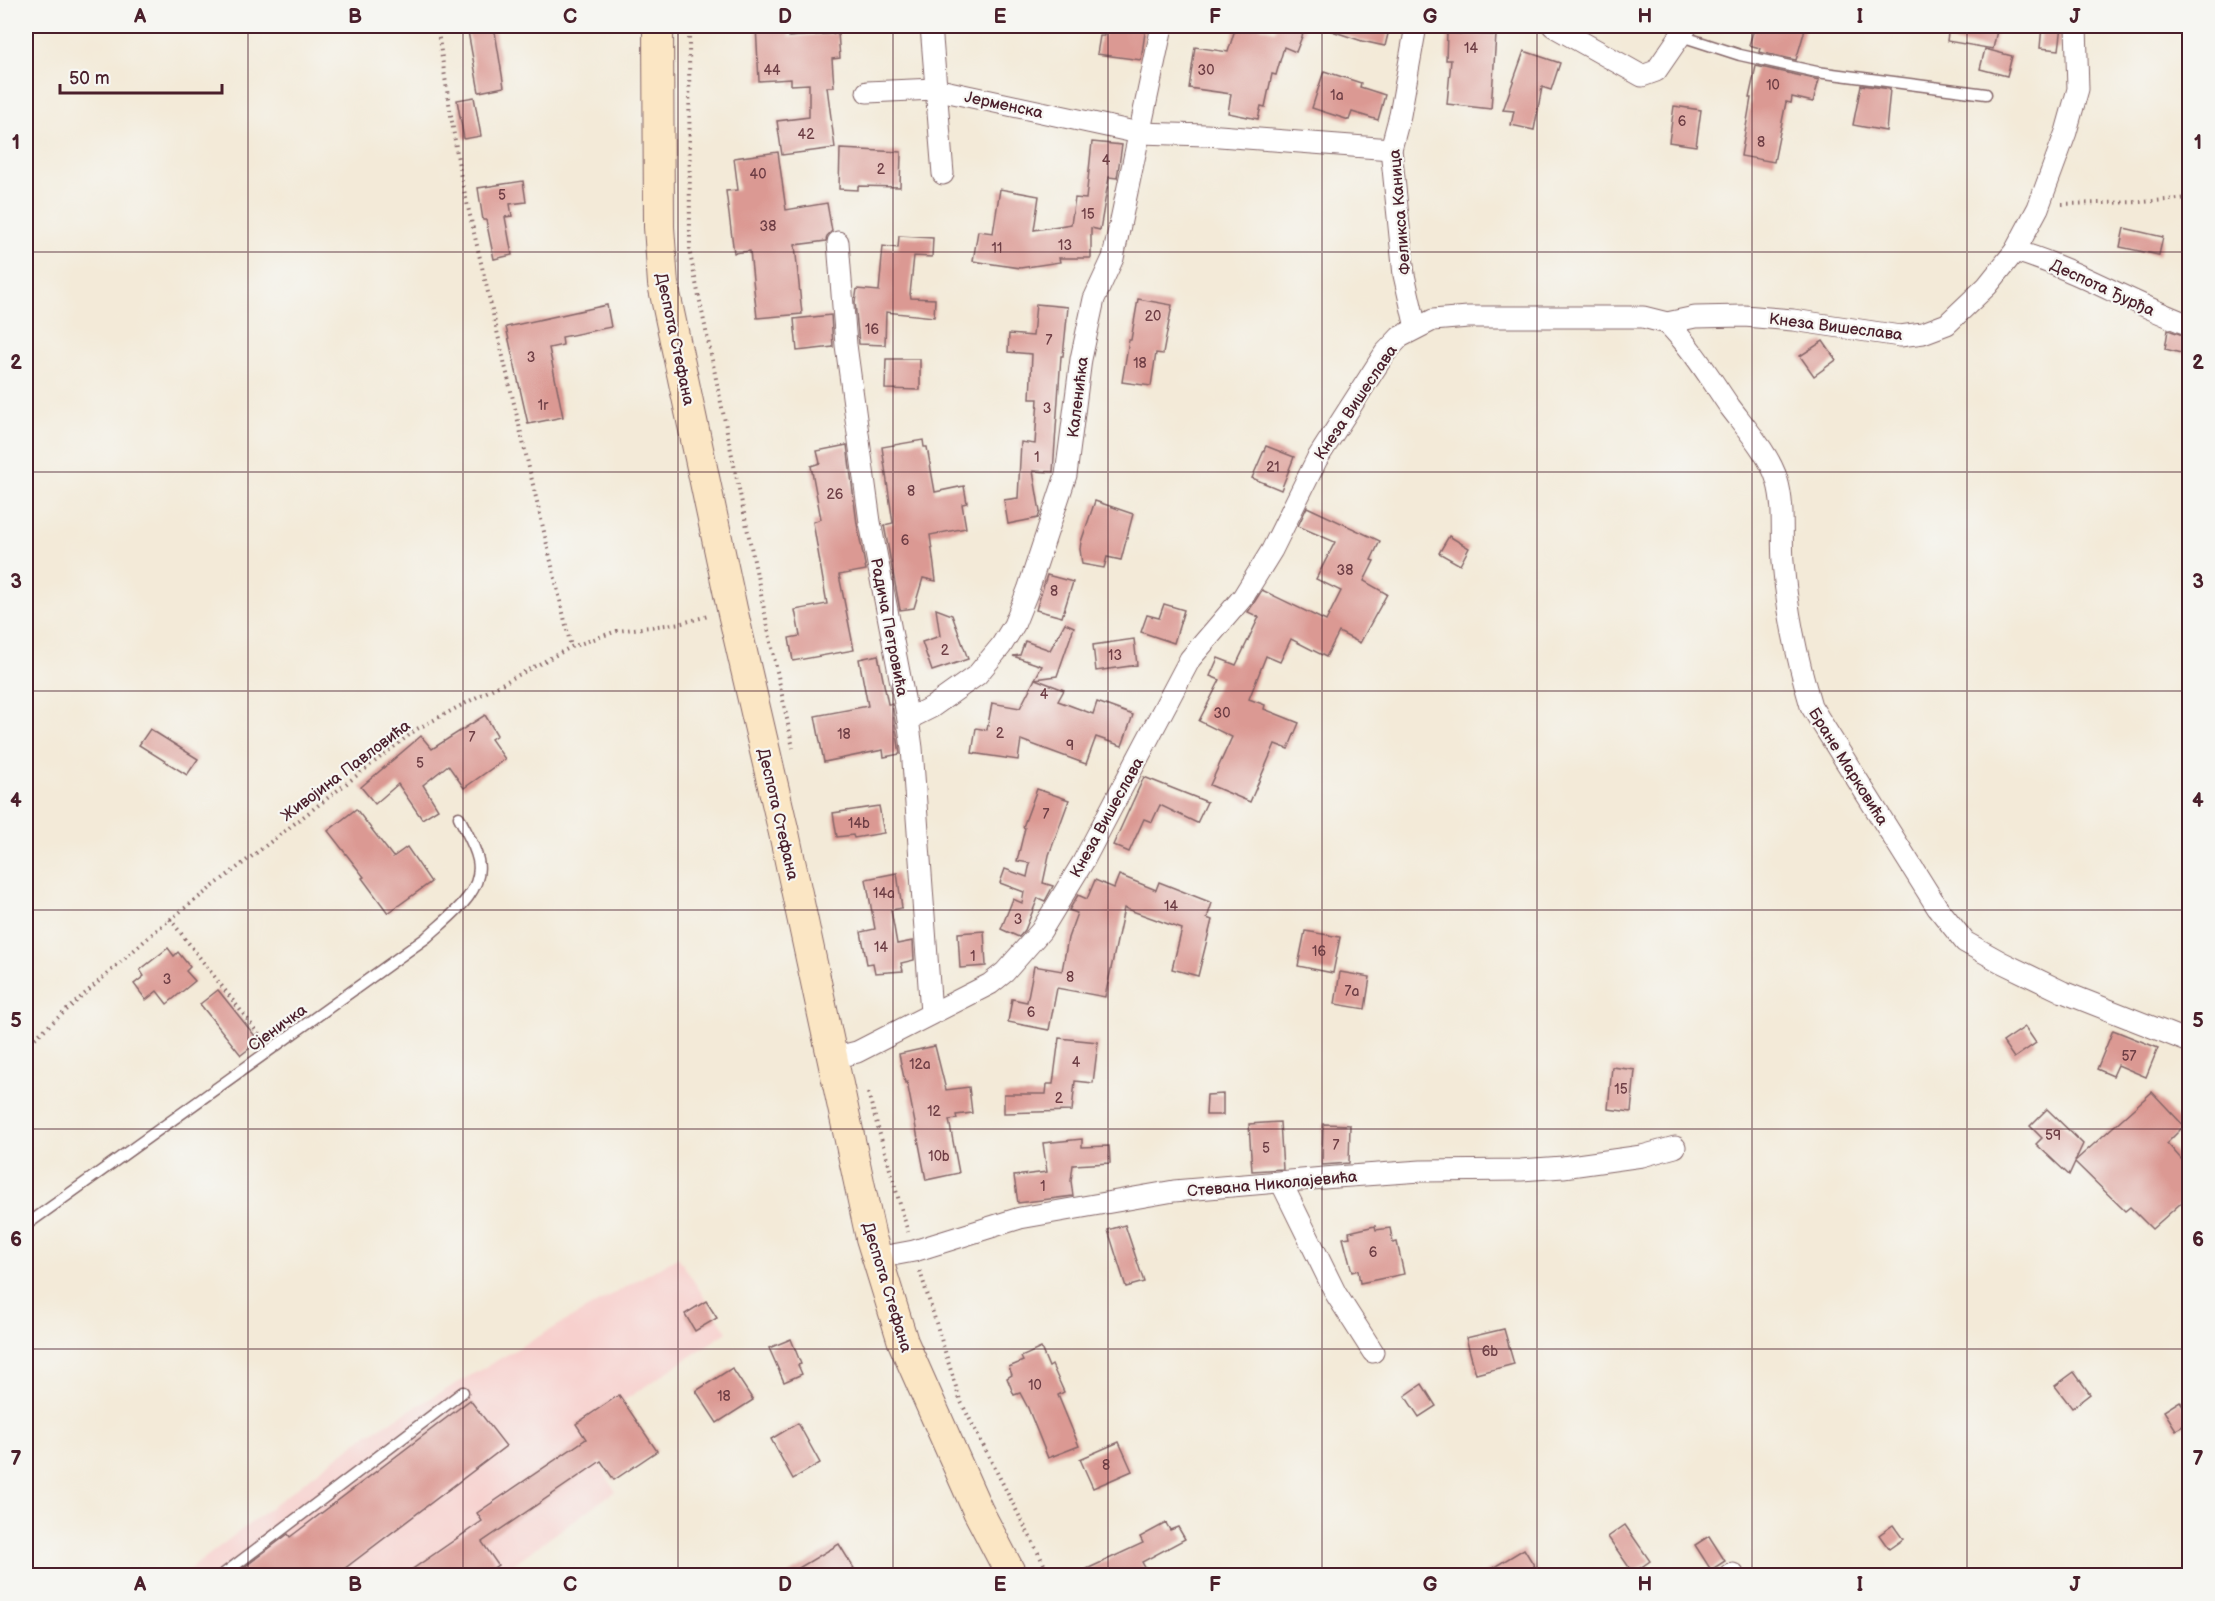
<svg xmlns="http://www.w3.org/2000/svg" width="2215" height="1601" font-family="'Balsamiq Sans',sans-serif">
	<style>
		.built { fill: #f7d0cd }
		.building { fill: #db9993 }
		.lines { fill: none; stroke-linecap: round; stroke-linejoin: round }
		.service-casing { stroke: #856668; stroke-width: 13 }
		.minor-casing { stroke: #856668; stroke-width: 23 }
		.secondary-casing { stroke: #856668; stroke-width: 32 }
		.path { stroke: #856668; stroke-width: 4; stroke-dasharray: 1.5 4.5; stroke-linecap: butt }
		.service { stroke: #fff; stroke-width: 10 }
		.minor { stroke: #fff; stroke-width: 21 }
		.secondary { stroke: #fbe6c4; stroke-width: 30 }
		.grid { fill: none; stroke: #4a1f2b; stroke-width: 1.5; stroke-opacity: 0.55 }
		.labels { text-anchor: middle; stroke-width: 4.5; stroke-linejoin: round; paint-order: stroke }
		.number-label { font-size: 14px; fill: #6e3e45 }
		.street-label { font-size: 16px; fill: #4a1f2b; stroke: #f6f6f2 }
		.neatline { fill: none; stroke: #4a1f2b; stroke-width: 2 }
		.grid-label { font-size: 20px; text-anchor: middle; font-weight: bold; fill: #4a1f2b }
	</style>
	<rect width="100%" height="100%" fill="#f6f6f2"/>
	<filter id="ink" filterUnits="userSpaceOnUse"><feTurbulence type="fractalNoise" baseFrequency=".0167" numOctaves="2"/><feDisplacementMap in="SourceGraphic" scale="12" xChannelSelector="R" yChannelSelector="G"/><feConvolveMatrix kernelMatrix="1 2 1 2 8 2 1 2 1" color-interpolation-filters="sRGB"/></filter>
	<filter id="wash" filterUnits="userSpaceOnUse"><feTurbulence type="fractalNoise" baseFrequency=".008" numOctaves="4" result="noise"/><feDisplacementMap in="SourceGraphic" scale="24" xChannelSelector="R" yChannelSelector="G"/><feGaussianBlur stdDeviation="1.35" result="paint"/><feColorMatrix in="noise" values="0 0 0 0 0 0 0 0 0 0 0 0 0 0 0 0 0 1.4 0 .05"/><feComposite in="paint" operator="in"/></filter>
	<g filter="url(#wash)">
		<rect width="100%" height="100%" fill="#f3ead8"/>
		<!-- built -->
		<polygon class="built" points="678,1257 727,1332 581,1429 615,1491 498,1575 181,1576 363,1437"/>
		<g id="blocks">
			<!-- building -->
			<g class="building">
				<polygon points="467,26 494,26 504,87 479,92"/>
				<polygon points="756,26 789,26 789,37 838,33 840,58 832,59 834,87 827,87 835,148 782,155 777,121 809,117 809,84 791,85 791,79 759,81"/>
				<polygon points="1106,26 1146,26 1141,60 1097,54 1100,36 1104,36"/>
				<polygon points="1236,26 1258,26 1275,31 1277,26 1306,26 1296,52 1284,47 1276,75 1272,74 1265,107 1261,106 1258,119 1228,113 1231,94 1189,88 1195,47 1228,52"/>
				<polygon points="1330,26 1390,26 1385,46 1362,41 1329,30"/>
				<polygon points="1755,26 1806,26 1796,60 1759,52 1760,48 1749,45"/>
				<polygon points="1949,26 1998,26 1993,49 1947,41"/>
				<polygon points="2042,26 2062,26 2059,50 2040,48"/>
				<polygon points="1447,33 1496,35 1491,109 1447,104 1451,60 1446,60"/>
				<polygon points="1985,49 2012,56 2007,76 1980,69"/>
				<polygon points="1524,51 1560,63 1551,90 1542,87 1534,130 1511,125 1514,111 1503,110"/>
				<polygon points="1756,66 1819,80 1813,102 1792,97 1791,103 1786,102 1774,162 1741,156 1751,98 1749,98"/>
				<polygon points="1324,71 1361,83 1360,87 1385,95 1378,120 1352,112 1349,120 1312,108"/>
				<polygon points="1861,85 1890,89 1886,131 1853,125"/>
				<polygon points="474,97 481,136 464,139 457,100"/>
				<polygon points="1674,106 1701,110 1696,146 1669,142"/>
				<polygon points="1092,142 1122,145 1117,178 1109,177 1100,230 1091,228 1091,258 1059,258 1060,262 1020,268 973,261 978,231 993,233 1000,189 1039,196 1034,230 1071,224 1075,198 1086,199"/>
				<polygon points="840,149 901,152 900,187 858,186 858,190 839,189"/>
				<polygon points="778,152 786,210 827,203 832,231 827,236 826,241 795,245 802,314 757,318 750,251 734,253 726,191 738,190 734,158"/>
				<polygon points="523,181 526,202 510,204 512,216 505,217 512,255 494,259 486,220 483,220 478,188"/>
				<polygon points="2124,228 2163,237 2159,255 2120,247"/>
				<polygon points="899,236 933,238 932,257 914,256 910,294 911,298 935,299 934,317 886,312 885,345 859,344 855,302 857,289 879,291 883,246 898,248"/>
				<polygon points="1138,299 1172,305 1163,354 1156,353 1151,386 1122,382 1129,340 1131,340"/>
				<polygon points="1036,304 1068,307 1063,356 1061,356 1053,472 1033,471 1040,512 1038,518 1008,524 1004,500 1018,498 1021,442 1035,444 1038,399 1030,399 1032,354 1008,352 1009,334 1033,336"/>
				<polygon points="607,305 611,327 562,337 563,345 549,348 563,417 528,424 506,327"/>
				<polygon points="831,315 833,347 797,351 794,319"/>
				<polygon points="2168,330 2189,337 2185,354 2165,349"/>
				<polygon points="1823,341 1836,360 1814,376 1800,356"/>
				<polygon points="886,359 920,359 920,390 885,389"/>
				<polygon points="923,440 924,447 927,447 935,492 964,486 967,503 962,504 966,528 930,535 936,581 923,578 914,608 900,610 884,525 893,523 882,447"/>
				<polygon points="847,445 857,524 866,570 839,575 854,650 793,661 789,638 800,636 795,610 827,604 813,522 821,519 811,466 820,463 817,451"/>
				<polygon points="1266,446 1294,457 1281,490 1252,478"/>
				<polygon points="1095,501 1133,514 1121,560 1107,557 1104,568 1082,564 1080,549 1081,542"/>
				<polygon points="1307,507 1380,541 1371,560 1374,561 1364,581 1387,594 1360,643 1339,632 1326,657 1291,639 1280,662 1266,656 1249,699 1265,705 1264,709 1299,723 1288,749 1275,744 1250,802 1210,785 1232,737 1199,721 1220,680 1210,676 1218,658 1236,665 1259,617 1248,612 1262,590 1326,621 1341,591 1316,579 1335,542 1298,526"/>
				<polygon points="1449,536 1469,548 1460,565 1439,553"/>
				<polygon points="1047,575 1073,582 1062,617 1036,610"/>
				<polygon points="1164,604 1184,610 1174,643 1141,632 1147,615 1159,618"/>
				<polygon points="936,609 952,615 968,659 932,671 922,642 940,636"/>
				<polygon points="1065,623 1074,627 1057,676 1035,679 1042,666 1013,656 1020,655 1025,641 1050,650"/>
				<polygon points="1134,639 1137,665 1096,671 1093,645"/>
				<polygon points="878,655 888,704 892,704 900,754 884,757 883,750 824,762 815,716 868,706 859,659"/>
				<polygon points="1035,679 1064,690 1058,701 1093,714 1097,702 1133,715 1122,746 1096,737 1086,764 1021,740 1018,760 972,753 976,728 987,730 992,703 1020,708"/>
				<polygon points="485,715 497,735 491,739 505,759 464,788 448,765 423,785 438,809 422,819 398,784 375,804 361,787 421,736 432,749"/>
				<polygon points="150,729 198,759 187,775 139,745"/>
				<polygon points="1144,777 1207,802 1197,823 1160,805 1152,822 1144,819 1129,852 1113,845"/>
				<polygon points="1037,789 1069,800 1049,855 1043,883 1053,886 1045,901 1038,898 1025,930 1019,937 1001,929 1013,899 1022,903 1024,892 1000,883 1005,869 1027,877 1030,863 1017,861 1025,828 1023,827"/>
				<polygon points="879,806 884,833 854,838 853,835 837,837 833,813"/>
				<polygon points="356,809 393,857 407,847 431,882 388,913 362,878 364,877 328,831"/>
				<polygon points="897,873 902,908 891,910 897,944 913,941 914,960 901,963 903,971 875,973 873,963 867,964 861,932 875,929 866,879"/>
				<polygon points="1119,875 1156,890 1159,882 1212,903 1207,918 1212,920 1198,976 1172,969 1182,929 1124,908 1105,997 1057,988 1049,1030 1008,1022 1012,999 1027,1002 1034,966 1062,971 1068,938 1077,913 1069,910 1078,895 1087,899 1095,880 1114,888"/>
				<polygon points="984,931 986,966 960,968 958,933"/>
				<polygon points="1305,931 1340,937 1333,973 1298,966"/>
				<polygon points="168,948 174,956 178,952 190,967 186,971 195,981 167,1004 157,991 146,1000 134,984 144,976 140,970"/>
				<polygon points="1340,972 1370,977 1365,1009 1335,1004"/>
				<polygon points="218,990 259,1041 241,1055 200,1004"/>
				<polygon points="2025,1027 2036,1043 2014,1058 2003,1042"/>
				<polygon points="2113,1030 2158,1048 2146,1077 2118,1065 2113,1076 2097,1069"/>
				<polygon points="1059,1038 1098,1042 1093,1083 1075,1081 1072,1111 1004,1113 1004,1094 1046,1094 1047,1084 1053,1084"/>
				<polygon points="935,1046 946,1090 969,1087 972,1113 956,1115 957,1119 949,1120 959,1173 926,1180 907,1082 905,1083 899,1054"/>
				<polygon points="1612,1067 1635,1070 1631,1112 1608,1109"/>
				<polygon points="2152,1092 2184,1126 2167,1143 2190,1169 2190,1195 2152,1229 2130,1207 2125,1211 2075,1162 2069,1175 2036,1144 2042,1138 2030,1126 2047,1109 2083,1144 2075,1161"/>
				<polygon points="1223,1094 1223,1115 1206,1115 1207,1095"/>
				<polygon points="1280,1122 1283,1169 1252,1171 1249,1124"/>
				<polygon points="1323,1124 1350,1125 1349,1163 1322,1165"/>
				<polygon points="1082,1139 1082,1147 1109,1146 1110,1163 1073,1165 1071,1181 1073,1196 1018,1203 1014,1176 1047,1172 1043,1143"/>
				<polygon points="1125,1225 1144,1282 1126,1287 1108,1230"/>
				<polygon points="1375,1226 1376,1230 1390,1228 1393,1243 1397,1242 1404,1274 1360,1283 1358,1270 1352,1272 1343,1238 1350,1237 1349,1232"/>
				<polygon points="706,1301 717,1318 695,1331 685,1314"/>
				<polygon points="1504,1329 1514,1364 1476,1374 1466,1338"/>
				<polygon points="791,1339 801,1364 798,1365 802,1374 784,1382 769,1348"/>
				<polygon points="1041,1348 1049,1367 1052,1365 1064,1392 1058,1395 1079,1446 1048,1458 1028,1408 1020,1393 1014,1395 1007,1378 1012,1375 1009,1367 1023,1361 1021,1357"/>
				<polygon points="732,1368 753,1400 717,1423 696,1391"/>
				<polygon points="2074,1372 2090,1394 2072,1408 2055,1386"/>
				<polygon points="1422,1384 1436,1406 1419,1417 1405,1396"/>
				<polygon points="619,1395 657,1451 614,1480 601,1461 482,1542 498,1565 483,1575 404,1575 482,1521 477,1513 586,1439 576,1424"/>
				<polygon points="470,1400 506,1446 336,1575 234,1575 288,1534 290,1537"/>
				<polygon points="2180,1401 2190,1416 2190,1422 2176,1430 2164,1411"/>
				<polygon points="798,1423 820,1463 793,1479 771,1439"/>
				<polygon points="1119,1442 1132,1471 1093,1488 1080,1459"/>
				<polygon points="1166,1523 1170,1530 1178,1527 1185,1539 1142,1562 1149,1575 1074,1575 1143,1543 1140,1537"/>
				<polygon points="1625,1525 1650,1561 1633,1573 1608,1537"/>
				<polygon points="1893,1525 1903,1539 1889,1549 1879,1535"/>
				<polygon points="1709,1536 1725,1561 1711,1570 1695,1545"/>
				<polygon points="839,1544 858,1575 787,1575"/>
				<polygon points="1524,1549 1540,1575 1481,1575"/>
			</g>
		</g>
	</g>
	<g filter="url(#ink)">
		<use href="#blocks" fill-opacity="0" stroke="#856668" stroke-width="1.5"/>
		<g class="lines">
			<!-- service casing -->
			<g class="service-casing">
				<g id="service">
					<polyline points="1681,36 1740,55 1817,72 1986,94"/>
					<path d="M 26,1225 L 426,938 C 448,917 485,893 478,860 C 475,845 465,830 459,817"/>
					<polyline points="221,1576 463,1392"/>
				</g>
			</g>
			<!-- minor casing -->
			<g class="minor-casing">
				<g id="minor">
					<polyline points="931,26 943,174"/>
					<polyline points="1416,26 1400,115 1391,149 1404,275 1416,328"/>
					<polyline points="1553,26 1642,76 1656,71 1687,26"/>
					<polyline points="867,92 935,89 1139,133 1206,135 1391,149"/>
					<polyline points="838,242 846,345 870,522 908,719 912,748 931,1013"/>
					<path d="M 2015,251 C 2077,269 2130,303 2190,325"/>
					<path d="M 1667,323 C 1692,348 1710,378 1730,407 C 1745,427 1771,457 1777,480 C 1785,507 1781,535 1783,562 C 1787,611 1797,659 1811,706 L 1937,907 L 1965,942 L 2001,962 L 2063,992 L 2190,1042"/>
					<polyline points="908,719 932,707 977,675 1001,646 1014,625 1028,590 1066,475 1081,359 1094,299 1113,258 1162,26"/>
					<polyline points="833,1058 857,1052 990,984 1005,972 1041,931 1083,862 1190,659 1243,597 1272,550 1317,459 1385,353 1400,337 1433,320 1468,317 1643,317 1667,323 1695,317 1744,316 1793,320 1900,336 1923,333 1947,324 1987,286 2015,251 2038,208 2066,132 2078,89 2076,26"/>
					<polyline points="1281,1182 1336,1294 1373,1352"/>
					<polyline points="876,1258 914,1251 1020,1218 1174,1191 1336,1177 1421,1171 1521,1170 1563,1167 1642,1156 1675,1147"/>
					<polyline points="1730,1576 1733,1574"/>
				</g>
			</g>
			<!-- secondary casing -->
			<g class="secondary-casing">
				<polyline id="secondary" points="658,26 659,227 663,284 732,609 784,833 871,1238 903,1342 978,1511 1012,1576"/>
			</g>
			<!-- path -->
			<g class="path">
				<polyline points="437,26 460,173 571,647"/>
				<polyline points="689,26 690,254 793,748"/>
				<polyline points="2062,204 2142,202 2190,198"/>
				<polyline points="170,919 261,1037"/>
				<polyline points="26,1046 159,928 417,729 571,647 617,631 682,623 708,616"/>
				<polyline points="868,1093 908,1232"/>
				<polyline points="920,1271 960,1400 1050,1576"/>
			</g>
			<!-- service -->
			<use href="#service" class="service"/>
			<!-- minor -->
			<use href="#minor" class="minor"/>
			<!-- secondary -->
			<use href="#secondary" class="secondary"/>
		</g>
	</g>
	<!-- grid -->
	<path class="grid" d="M 248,26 L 248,1576M 463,26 L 463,1576M 678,26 L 678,1576M 893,26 L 893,1576M 1108,26 L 1108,1576M 1322,26 L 1322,1576M 1537,26 L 1537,1576M 1752,26 L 1752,1576M 1967,26 L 1967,1576M 26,252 L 2190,252M 26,472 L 2190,472M 26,691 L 2190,691M 26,910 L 2190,910M 26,1129 L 2190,1129M 26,1349 L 2190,1349"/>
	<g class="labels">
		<!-- number labels -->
		<g class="number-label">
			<text x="1471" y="53">14</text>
			<text x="772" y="75">44</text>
			<text x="1206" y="75">30</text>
			<text x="1773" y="90">10</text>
			<text x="1337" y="100">1a</text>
			<text x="1682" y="126">6</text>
			<text x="806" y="139">42</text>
			<text x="1761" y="147">8</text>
			<text x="1106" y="165">4</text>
			<text x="881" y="174">2</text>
			<text x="758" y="179">40</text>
			<text x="502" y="200">5</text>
			<text x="1088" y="219">15</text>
			<text x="768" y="231">38</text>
			<text x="1065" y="250">13</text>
			<text x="997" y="253">11</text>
			<text x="1153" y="321">20</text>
			<text x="872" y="334">16</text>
			<text x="1049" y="345">7</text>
			<text x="531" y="362">3</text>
			<text x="1140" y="368">18</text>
			<text x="543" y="410">1r</text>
			<text x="1047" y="413">3</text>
			<text x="1037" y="462">1</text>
			<text x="1273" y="472">21</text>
			<text x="911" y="496">8</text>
			<text x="835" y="499">26</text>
			<text x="905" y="545">6</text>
			<text x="1345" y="575">38</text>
			<text x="1054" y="596">8</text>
			<text x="945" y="655">2</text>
			<text x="1115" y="660">13</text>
			<text x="1044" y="699">4</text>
			<text x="1222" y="718">30</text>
			<text x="1000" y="738">2</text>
			<text x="844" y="739">18</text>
			<text x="472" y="742">7</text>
			<text x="1070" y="750">9</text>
			<text x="420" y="768">5</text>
			<text x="1046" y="819">7</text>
			<text x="859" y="828">14b</text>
			<text x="884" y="898">14a</text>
			<text x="1171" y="911">14</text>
			<text x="1018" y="924">3</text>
			<text x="881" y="952">14</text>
			<text x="1319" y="956">16</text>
			<text x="973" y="961">1</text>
			<text x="1070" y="982">8</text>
			<text x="167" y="984">3</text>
			<text x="1352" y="996">7a</text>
			<text x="1031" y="1017">6</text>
			<text x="2129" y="1061">57</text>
			<text x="1076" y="1067">4</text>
			<text x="920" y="1069">12a</text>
			<text x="1621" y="1094">15</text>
			<text x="1059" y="1103">2</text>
			<text x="934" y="1116">12</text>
			<text x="2053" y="1140">59</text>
			<text x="1336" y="1150">7</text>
			<text x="1266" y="1153">5</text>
			<text x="939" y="1161">10b</text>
			<text x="1043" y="1191">1</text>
			<text x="1373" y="1257">6</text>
			<text x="1490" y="1356">6b</text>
			<text x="1035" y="1390">10</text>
			<text x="724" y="1401">18</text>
			<text x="1106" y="1470">8</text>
		</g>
		<!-- street labels -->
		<g class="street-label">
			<text transform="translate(1004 104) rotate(12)" y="6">Јерменска</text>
			<text transform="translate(1399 212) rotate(-95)" y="6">Феликса Каница</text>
			<text transform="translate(2103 287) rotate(25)" y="6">Деспота Ђурђа</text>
			<text transform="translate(1836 326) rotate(7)" y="6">Кнеза Вишеслава</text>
			<text transform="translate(676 339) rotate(78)" y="6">Деспота Стефана</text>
			<text transform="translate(1077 397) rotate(-83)" y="6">Каленићка</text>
			<text transform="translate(1355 402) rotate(-56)" y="6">Кнеза Вишеслава</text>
			<text transform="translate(890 627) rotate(79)" y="6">Радича Петровића</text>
			<text transform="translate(1849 766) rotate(58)" y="6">Бране Марковића</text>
			<text transform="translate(345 770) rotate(-37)" y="6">Живојина Павловића</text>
			<text transform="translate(779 814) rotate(77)" y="6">Деспота Стефана</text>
			<text transform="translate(1106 817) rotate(-61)" y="6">Кнеза Вишеслава</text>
			<text transform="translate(277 1027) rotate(-36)" y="6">Сјеничка</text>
			<text transform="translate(1272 1183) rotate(-5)" y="6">Стевана Николајевића</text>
			<text transform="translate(888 1287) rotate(73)" y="6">Деспота Стефана</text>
		</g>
	</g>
	<!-- margin -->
	<rect width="2215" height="1601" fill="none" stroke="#f6f6f2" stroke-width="66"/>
	<!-- scale -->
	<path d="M60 84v9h162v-9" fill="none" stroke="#4a1f2b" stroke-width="3"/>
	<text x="69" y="84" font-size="18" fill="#4a1f2b" stroke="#f6f6f2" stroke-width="4.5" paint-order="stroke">50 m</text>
	<rect x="33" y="33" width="2149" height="1535" class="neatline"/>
	<g class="grid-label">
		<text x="140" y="23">A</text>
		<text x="355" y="23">B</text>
		<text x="570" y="23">C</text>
		<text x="785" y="23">D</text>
		<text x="1000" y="23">E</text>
		<text x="1215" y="23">F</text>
		<text x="1430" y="23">G</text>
		<text x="1645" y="23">H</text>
		<text x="1860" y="23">I</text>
		<text x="2075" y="23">J</text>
		<text x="16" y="149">1</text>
		<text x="2198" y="149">1</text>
		<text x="16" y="369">2</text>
		<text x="2198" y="369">2</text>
		<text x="16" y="588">3</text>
		<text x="2198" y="588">3</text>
		<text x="16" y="807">4</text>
		<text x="2198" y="807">4</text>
		<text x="16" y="1027">5</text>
		<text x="2198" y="1027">5</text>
		<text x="16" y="1246">6</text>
		<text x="2198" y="1246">6</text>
		<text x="16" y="1465">7</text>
		<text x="2198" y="1465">7</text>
		<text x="140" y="1591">A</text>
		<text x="355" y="1591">B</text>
		<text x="570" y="1591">C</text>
		<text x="785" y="1591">D</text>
		<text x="1000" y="1591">E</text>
		<text x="1215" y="1591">F</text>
		<text x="1430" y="1591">G</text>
		<text x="1645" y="1591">H</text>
		<text x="1860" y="1591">I</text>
		<text x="2075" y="1591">J</text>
	</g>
</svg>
